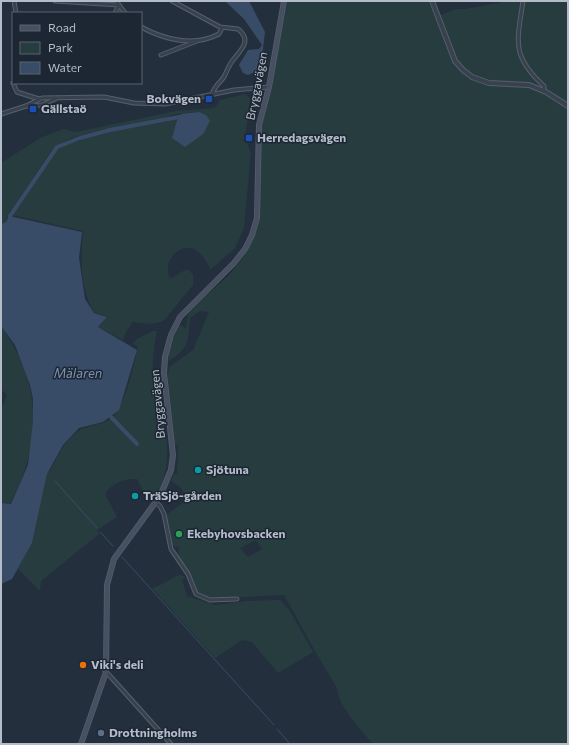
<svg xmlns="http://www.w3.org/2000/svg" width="569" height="745" font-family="Commissioner,sans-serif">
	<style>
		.green { fill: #263c3f; fill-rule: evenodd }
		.water { fill: #394c67 }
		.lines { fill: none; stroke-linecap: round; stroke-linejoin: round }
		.stream { stroke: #394c67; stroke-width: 1 }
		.canal { stroke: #394c67; stroke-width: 4 }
		.minor-casing { stroke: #565f6c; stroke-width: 5 }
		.tertiary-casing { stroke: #565f6c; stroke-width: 6 }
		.secondary-casing { stroke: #565f6c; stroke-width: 6 }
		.minor { stroke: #38414e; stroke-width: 3 }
		.tertiary { stroke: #38414e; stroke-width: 4 }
		.secondary { stroke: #465061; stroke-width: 4.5 }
		.transit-dot { fill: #1a4fb4; stroke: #1d2633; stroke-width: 1.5 }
		.culture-dot { fill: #0f9aa8; stroke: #1d2633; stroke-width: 1.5 }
		.leisure-dot { fill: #2e9e5b; stroke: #1d2633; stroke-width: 1.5 }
		.food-dot { fill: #e8710a; stroke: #1d2633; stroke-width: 1.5 }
		.service-dot { fill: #5c6f8a; stroke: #1d2633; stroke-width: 1.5 }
		.labels { text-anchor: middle; stroke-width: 3; stroke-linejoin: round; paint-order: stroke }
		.street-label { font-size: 12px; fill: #b4bcc9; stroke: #1d2633 }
		.poi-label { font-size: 12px; font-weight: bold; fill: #b4bcc9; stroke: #1d2633; text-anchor: start }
		.water-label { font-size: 13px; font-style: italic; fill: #7c92b1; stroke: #1d2633 }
	</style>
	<rect width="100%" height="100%" fill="#242f3e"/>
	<!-- green -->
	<g class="green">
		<path d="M 288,1 L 428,1 L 435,17 L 456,9 L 465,9 L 509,1 L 568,1 L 568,744 L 373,744 C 363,733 336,703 337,688 L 316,653 L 284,595 L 210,599 L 197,593 L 178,557 L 179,548 L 172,545 L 166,515 L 187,500 L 188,497 L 179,486 L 171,481 L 174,473 L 177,474 L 178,444 L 176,446 C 168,422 165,392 169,367 L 193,350 L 209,312 L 200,311 L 190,318 C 188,340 189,350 168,361 L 169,351 L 179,325 L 186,328 L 188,314 L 203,298 L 227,277 L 243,258 L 251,243 L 259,223 L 262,126 ZM 256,540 L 262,549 L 248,557 L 240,548 Z"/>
		<path d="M 245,94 L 250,98 L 245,138 L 251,154 L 250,161 L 244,228 L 235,248 L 210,270 C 205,254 190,239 174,254 C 172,257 168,261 168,265 C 167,268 169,274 169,277 L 172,278 L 183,271 L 189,270 L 193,275 L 193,285 L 166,318 L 161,322 L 150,324 L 133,322 L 127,330 L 123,340 L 98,327 L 108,317 L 94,312 C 80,288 80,259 83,231 L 12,215 L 58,148 L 84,139 L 117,130 L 166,122 L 174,118 L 177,120 L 172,138 L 199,112 C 190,113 180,113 172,115 C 168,116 164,119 160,120 C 130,127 74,129 51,151 L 8,215 L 6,222 L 1,224 L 1,163 L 40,138 L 63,129 L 76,132 L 176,111 L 215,108 L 220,100 Z"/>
		<path d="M 1,326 C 42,383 43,443 10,504 L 1,503 L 1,410 L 7,395 L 1,389 Z"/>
		<path d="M 153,331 L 157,331 C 153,349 151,374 154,392 C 156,401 161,409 163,418 C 169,443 171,477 153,497 L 146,497 L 137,479 C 123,478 112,483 105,494 L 117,517 L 97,530 L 99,534 L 41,581 L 40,591 L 18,569 L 32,543 L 47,474 C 54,466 57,456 63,447 C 66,442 72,436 77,432 C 85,425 100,426 109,420 C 124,411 134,365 138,347 L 133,344 L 137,339 Z"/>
		<path d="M 180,575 L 186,577 L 182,580 L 187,596 L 215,605 L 247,601 L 280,600 L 290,611 L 313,652 L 278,673 L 252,642 L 242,640 L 215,658 L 152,588 C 164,585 168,579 180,575 Z"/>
	</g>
	<!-- water -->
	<g class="water">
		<polygon points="225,1 249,1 265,32 262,57 257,71 248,75 243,73 239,65 248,50 259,49 262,45 244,19"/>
		<polygon points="199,112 206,115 210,121 203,134 185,147 172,138 177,120 181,114"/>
		<polygon points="9,216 82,232 79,258 85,299 94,313 107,317 98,327 137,350 119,410 103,422 79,428 63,445 47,474 32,543 12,579 1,584 1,503 11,504 28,465 33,421 33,399 30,385 15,345 1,326 1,224 6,222"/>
	</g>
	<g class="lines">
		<!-- stream -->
		<g class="stream">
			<polyline points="55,481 97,528"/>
			<polyline points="100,532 113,546"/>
			<polyline points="122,557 274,725"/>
			<polyline points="277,729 290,744"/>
		</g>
		<!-- canal -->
		<g class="canal">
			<polyline points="10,216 57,147 80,138 110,130 179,117"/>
			<polyline points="111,417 137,444"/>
		</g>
		<!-- minor casing -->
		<g class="minor-casing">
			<g id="minor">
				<polyline points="14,1 16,13"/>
				<polyline points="55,1 119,5 115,13"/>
				<polyline points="116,1 125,13"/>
				<path d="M 172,1 L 220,27 L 238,29 C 252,40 242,49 233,60 C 229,65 227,71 224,77 C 219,84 214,86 212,95"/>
				<path d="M 523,1 C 517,42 511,56 544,86 L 544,91"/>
				<path d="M 141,27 C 165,40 194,47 219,34 L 222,28"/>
				<polyline points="161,55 197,41"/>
				<polyline points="13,83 17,92 39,99"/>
				<polyline points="26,106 42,98 104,97 134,103 165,104 234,90 269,87"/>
				<polyline points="1,114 26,106 42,105 55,99"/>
				<polyline points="155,502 160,506 164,514 171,549 188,574 196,594 210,600 237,599"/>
				<polyline points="101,666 171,744"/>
			</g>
		</g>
		<!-- tertiary casing -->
		<g class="tertiary-casing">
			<polyline id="tertiary" points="432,1 455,61 463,70 472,77 489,83 529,85 546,92 568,106"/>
		</g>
		<!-- secondary casing -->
		<g class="secondary-casing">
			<polyline id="secondary" points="81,744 106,672 107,585 114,559 160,496 171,470 173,455 164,373 165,357 171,335 180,317 234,263 245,249 252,235 257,218 259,125 269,87 284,1"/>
		</g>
		<!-- minor -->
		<use href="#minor" class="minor"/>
		<!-- tertiary -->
		<use href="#tertiary" class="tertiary"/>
		<!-- secondary -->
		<use href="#secondary" class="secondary"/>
	</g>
	<!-- markers -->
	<g class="transit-dot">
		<rect x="205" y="95" width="8" height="8" rx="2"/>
		<rect x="29" y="105" width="8" height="8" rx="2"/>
		<rect x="245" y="134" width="8" height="8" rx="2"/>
	</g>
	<g class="culture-dot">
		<circle cx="198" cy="470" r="4"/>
		<circle cx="135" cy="496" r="4"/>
	</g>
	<circle class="leisure-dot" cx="179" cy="534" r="4"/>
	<circle class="food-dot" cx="83" cy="665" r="4"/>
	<circle class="service-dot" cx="101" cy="733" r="4"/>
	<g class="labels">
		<!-- street labels -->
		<g class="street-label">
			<text transform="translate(257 86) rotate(-79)" y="4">Bryggavägen</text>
			<text transform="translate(158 404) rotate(-95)" y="4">Bryggavägen</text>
		</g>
		<!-- poi labels -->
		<g class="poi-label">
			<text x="201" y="103" text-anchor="end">Bokvägen</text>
			<text x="41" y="113">Gällstaö</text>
			<text x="257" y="142">Herredagsvägen</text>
			<text x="206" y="474">Sjötuna</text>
			<text x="143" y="500">TräSjö-gården</text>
			<text x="187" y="538">Ekebyhovsbacken</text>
			<text x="91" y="669">Viki's deli</text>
			<text x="109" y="737">Drottningholms</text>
		</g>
		<!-- water labels -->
		<g class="water-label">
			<text x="78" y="378">Mälaren</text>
		</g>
	</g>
	<!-- border -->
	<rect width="569" height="745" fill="none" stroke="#b4bcc9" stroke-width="4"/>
	<!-- legend -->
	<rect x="12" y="12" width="130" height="72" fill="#1d2633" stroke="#59626f"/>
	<rect x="20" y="25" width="20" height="6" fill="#465061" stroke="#59626f"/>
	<text x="48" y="32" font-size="12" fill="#b4bcc9">Road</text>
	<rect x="20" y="42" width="20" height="12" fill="#263c3f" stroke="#59626f"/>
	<text x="48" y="52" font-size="12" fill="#b4bcc9">Park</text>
	<rect x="20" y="62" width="20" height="12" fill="#394c67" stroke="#59626f"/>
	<text x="48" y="72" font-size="12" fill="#b4bcc9">Water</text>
</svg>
